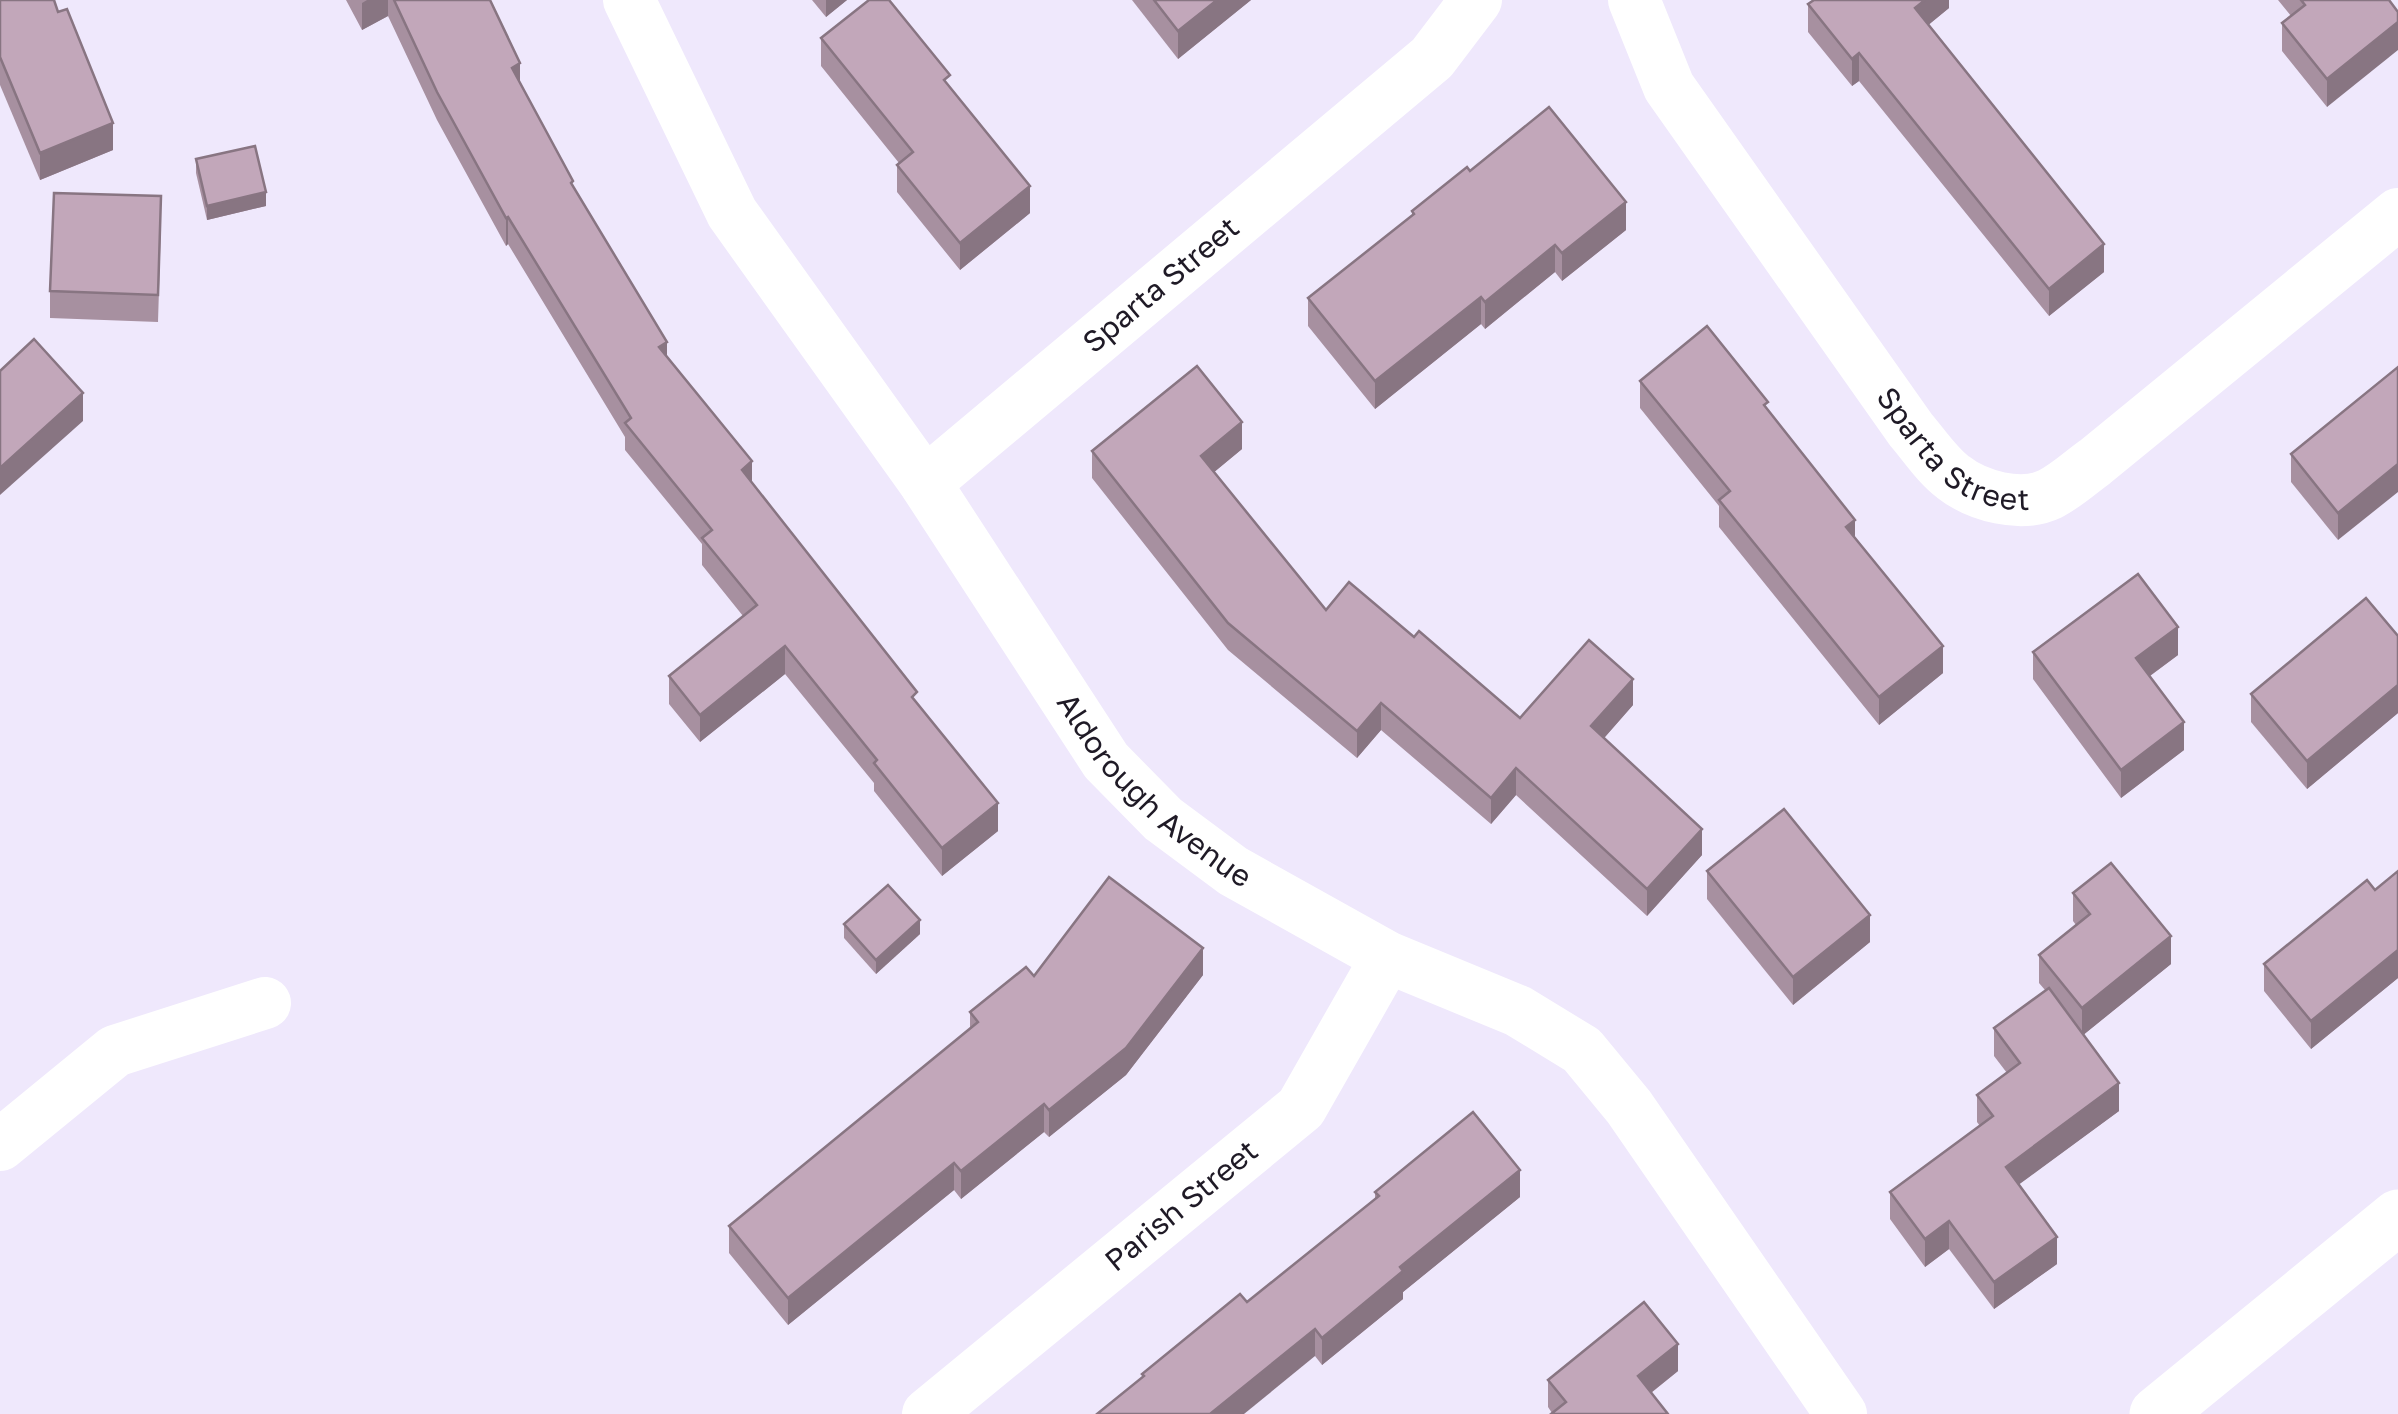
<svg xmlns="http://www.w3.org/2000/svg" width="2398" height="1414" font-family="'Golos Text',sans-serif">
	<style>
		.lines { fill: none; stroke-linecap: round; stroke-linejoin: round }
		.minor { stroke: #fff; stroke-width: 52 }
		.secondary { stroke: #fff; stroke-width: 55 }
		.wall { fill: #a790a0 }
		.shaded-wall { fill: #887582 }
		.building { fill: #c2a7ba; stroke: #887582; stroke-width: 2.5 }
		.labels { text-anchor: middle; stroke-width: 8; stroke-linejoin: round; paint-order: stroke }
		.street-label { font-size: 30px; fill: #1f1a26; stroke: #fff }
	</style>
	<rect width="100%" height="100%" fill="#efe8fc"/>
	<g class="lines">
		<!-- minor -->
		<g class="minor">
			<path id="s1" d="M 629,0 L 732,213 L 925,483 L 1106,761 L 1163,819 L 1233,871 L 1387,957 L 1518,1011 L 1582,1050 L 1629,1107 L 1841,1414"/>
			<path id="s2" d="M 1634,0 L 1669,87 L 1911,430 C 1924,445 1937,465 1953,477 C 1977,496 2021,508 2050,494 C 2066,486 2081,472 2095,462 L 2398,214"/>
			<path id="s3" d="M 925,483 L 1432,58 L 1476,0"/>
			<polyline points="0,1145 115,1051 265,1003"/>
			<path id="s4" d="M 928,1414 L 1301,1108 L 1387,957"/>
		</g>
		<!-- secondary -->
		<polyline class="secondary" points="2157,1414 2398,1217"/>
	</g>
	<!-- wall -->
	<g class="wall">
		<polygon points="0,0 113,150 40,180 0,85"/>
		<polygon points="346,0 490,0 520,83 573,188 667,357 752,483 917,704 998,831 942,876 874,791 874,783 785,674 700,742 669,704 669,676 743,616 702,565 702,544 625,450 625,437 508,244 506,246 437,120 388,16 362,30"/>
		<polygon points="812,0 847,0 826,17"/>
		<polygon points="1132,0 1251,0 1178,59"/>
		<polygon points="1949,0 1949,8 1928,25 2104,272 2049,316 1859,81 1852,86 1808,32 1808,4"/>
		<polygon points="2278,0 2389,0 2327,107 2282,51 2282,23 2291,16"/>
		<polygon points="821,38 950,87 1030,213 960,270 897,192 897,165 899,163 821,66"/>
		<polygon points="196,159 266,206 207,220 196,173"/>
		<polygon points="1470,171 1626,230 1562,281 1555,272 1485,329 1481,324 1375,409 1308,326 1308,298 1412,216 1412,211"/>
		<polygon points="161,224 158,322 50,318 50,291"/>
		<polygon points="2398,367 2338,540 2291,482 2291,454"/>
		<polygon points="1640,381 1768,410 1855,538 1943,673 1879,725 1719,527 1719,506 1640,408"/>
		<polygon points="1242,449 1214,472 1326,610 1414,637 1520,718 1633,705 1604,738 1702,855 1647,916 1516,795 1491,824 1381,730 1357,758 1228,650 1092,478 1092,451"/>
		<polygon points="2398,636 2398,713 2307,789 2251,722 2251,694"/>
		<polygon points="2033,652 2178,655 2150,676 2184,750 2121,798 2033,679"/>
		<polygon points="1707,871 1870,942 1793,1005 1707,899"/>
		<polygon points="2398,871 2398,978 2311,1049 2264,991 2264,964 2375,890"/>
		<polygon points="2073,893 2171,964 2083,1035 2119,1111 2019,1184 2057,1264 1994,1309 1949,1249 1925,1267 1890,1219 1890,1192 1980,1126 1977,1122 1977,1095 2007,1073 1994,1056 1994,1028 2045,990 2039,983 2039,955 2076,925 2073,921"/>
		<polygon points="844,924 920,934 876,974 844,938"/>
		<polygon points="1203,975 1126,1075 1049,1137 1044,1132 961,1199 954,1190 788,1325 729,1253 729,1226 970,1028 970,1012 1034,976"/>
		<polygon points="1375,1192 1520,1197 1403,1292 1403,1299 1322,1365 1315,1356 1142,1378 1142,1374 1247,1302 1375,1199"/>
		<polygon points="1678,1371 1651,1393 1552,1413 1548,1407 1548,1380"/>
	</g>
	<!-- shaded-wall -->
	<g class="shaded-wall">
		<polygon points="367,0 388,0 388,16 362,30 362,3"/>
		<polygon points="826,0 847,0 826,17"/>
		<polygon points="1217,0 1251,0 1178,59 1178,31"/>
		<polygon points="1925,0 1949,0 1949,8 1915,36 1915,8"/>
		<polygon points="2398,22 2398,50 2327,107 2327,79"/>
		<polygon points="1859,53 1859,81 1852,86 1852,59"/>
		<polygon points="520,63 520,91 512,68"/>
		<polygon points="113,123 113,150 40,180 40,153"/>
		<polygon points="1030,186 1030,213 960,270 960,243"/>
		<polygon points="266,192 266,206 207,220 207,206"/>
		<polygon points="1626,202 1626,230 1562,281 1562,253"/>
		<polygon points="508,217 508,244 506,246 506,218"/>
		<polygon points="2104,244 2104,272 2049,316 2049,289"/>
		<polygon points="1555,245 1555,272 1485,329 1485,302"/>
		<polygon points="1481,297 1481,324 1375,409 1375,381"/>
		<polygon points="667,342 667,369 659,347"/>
		<polygon points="83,393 83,421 0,495 0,468"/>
		<polygon points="1242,422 1242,449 1201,483 1201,456"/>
		<polygon points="752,461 752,489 742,470"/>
		<polygon points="2398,464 2398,492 2338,540 2338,513"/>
		<polygon points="1855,520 1855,547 1846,527"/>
		<polygon points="2178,627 2178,655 2136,686 2136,658"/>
		<polygon points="785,646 785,674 700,742 700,715"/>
		<polygon points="1943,646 1943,673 1879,725 1879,697"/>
		<polygon points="1633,679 1633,705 1591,753 1591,726"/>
		<polygon points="2398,685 2398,713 2307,789 2307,761"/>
		<polygon points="1381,703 1381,730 1357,758 1357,731"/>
		<polygon points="2184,722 2184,750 2121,798 2121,770"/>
		<polygon points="1516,768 1516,795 1491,824 1491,798"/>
		<polygon points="998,803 998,831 942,876 942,848"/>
		<polygon points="1702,829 1702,855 1647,916 1647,889"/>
		<polygon points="1870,915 1870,942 1793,1005 1793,977"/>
		<polygon points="920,920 920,934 876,974 876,960"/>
		<polygon points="2171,936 2171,964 2082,1036 2082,1008"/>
		<polygon points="1203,948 1203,975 1126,1075 1049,1137 1049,1110"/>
		<polygon points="2398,950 2398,978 2311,1049 2311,1021"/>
		<polygon points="2119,1083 2119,1111 2006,1194 2006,1167"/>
		<polygon points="1044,1104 1044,1132 961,1199 961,1171"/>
		<polygon points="954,1163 954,1190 788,1325 788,1298"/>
		<polygon points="1520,1170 1520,1197 1403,1292 1403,1299 1322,1365 1322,1338 1400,1267"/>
		<polygon points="1949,1221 1949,1249 1925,1267 1925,1239"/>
		<polygon points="2057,1237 2057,1264 1994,1309 1994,1282"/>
		<polygon points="1315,1329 1315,1356 1244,1414 1210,1414"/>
		<polygon points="1678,1344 1678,1371 1638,1403 1638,1376"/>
	</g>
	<!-- building -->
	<g class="building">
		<polygon points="0,0 54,0 58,12 67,9 113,123 40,153 0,57"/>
		<polygon points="394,0 490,0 520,63 512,68 573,181 571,183 667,342 659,347 752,461 742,470 917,692 912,697 998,803 942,848 874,763 877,760 785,646 700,715 669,676 757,605 702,538 712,530 625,423 631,418 508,217 506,218 437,92"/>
		<polygon points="869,0 889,0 950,75 944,80 1030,186 960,243 897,165 913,152 821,38"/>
		<polygon points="1154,0 1217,0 1178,31"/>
		<polygon points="1814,0 1925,0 1915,8 2104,244 2049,289 1859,53 1852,59 1808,4"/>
		<polygon points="2301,0 2389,0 2398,12 2398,22 2327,79 2282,23 2305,5"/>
		<polygon points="1549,107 1626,202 1562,253 1555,245 1485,302 1481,297 1375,381 1308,298 1414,214 1412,211 1467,167 1470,171"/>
		<polygon points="255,146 266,192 207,206 196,159"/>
		<polygon points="54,193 161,196 158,295 50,291"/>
		<polygon points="1707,326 1768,402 1764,405 1855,520 1846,527 1943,646 1879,697 1719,500 1730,491 1640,381"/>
		<polygon points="34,339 83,393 0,468 0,371"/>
		<polygon points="1197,366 1242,422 1201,456 1326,610 1349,582 1414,637 1419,631 1520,718 1589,640 1633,679 1591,726 1702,829 1647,889 1516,768 1491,798 1381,703 1357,731 1228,623 1092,451"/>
		<polygon points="2398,367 2398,464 2338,513 2291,454"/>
		<polygon points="2138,574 2178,627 2136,658 2184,722 2121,770 2033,652"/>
		<polygon points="2366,598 2398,636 2398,685 2307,761 2251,694"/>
		<polygon points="1784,809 1870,915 1793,977 1707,871"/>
		<polygon points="2111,863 2171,936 2082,1008 2039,955 2090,914 2073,893"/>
		<polygon points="2398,871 2398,950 2311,1021 2264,964 2367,880 2375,890"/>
		<polygon points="1109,877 1203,948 1126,1048 1049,1110 1044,1104 961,1171 954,1163 788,1298 729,1226 978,1022 970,1012 1026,967 1034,976"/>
		<polygon points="888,885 920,920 876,960 844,924"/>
		<polygon points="2049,988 2119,1083 2006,1167 2057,1237 1994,1282 1949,1221 1925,1239 1890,1192 1993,1116 1977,1095 2020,1063 1994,1028"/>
		<polygon points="1473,1112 1520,1170 1400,1267 1403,1271 1322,1338 1315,1329 1210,1414 1097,1414 1144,1376 1142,1374 1240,1294 1247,1302 1379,1196 1375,1192"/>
		<polygon points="1644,1302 1678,1344 1638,1376 1668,1414 1551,1414 1566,1402 1548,1380"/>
	</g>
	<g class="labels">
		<!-- street labels -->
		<g class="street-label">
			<text dy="10" stroke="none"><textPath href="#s3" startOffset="308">Sparta Street</textPath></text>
			<text dy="10" stroke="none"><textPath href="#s2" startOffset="562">Sparta Street</textPath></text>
			<text dy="10" stroke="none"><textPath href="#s1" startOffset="955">Aldorough Avenue</textPath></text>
			<text dy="10" stroke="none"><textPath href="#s4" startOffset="328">Parish Street</textPath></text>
		</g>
	</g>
</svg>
